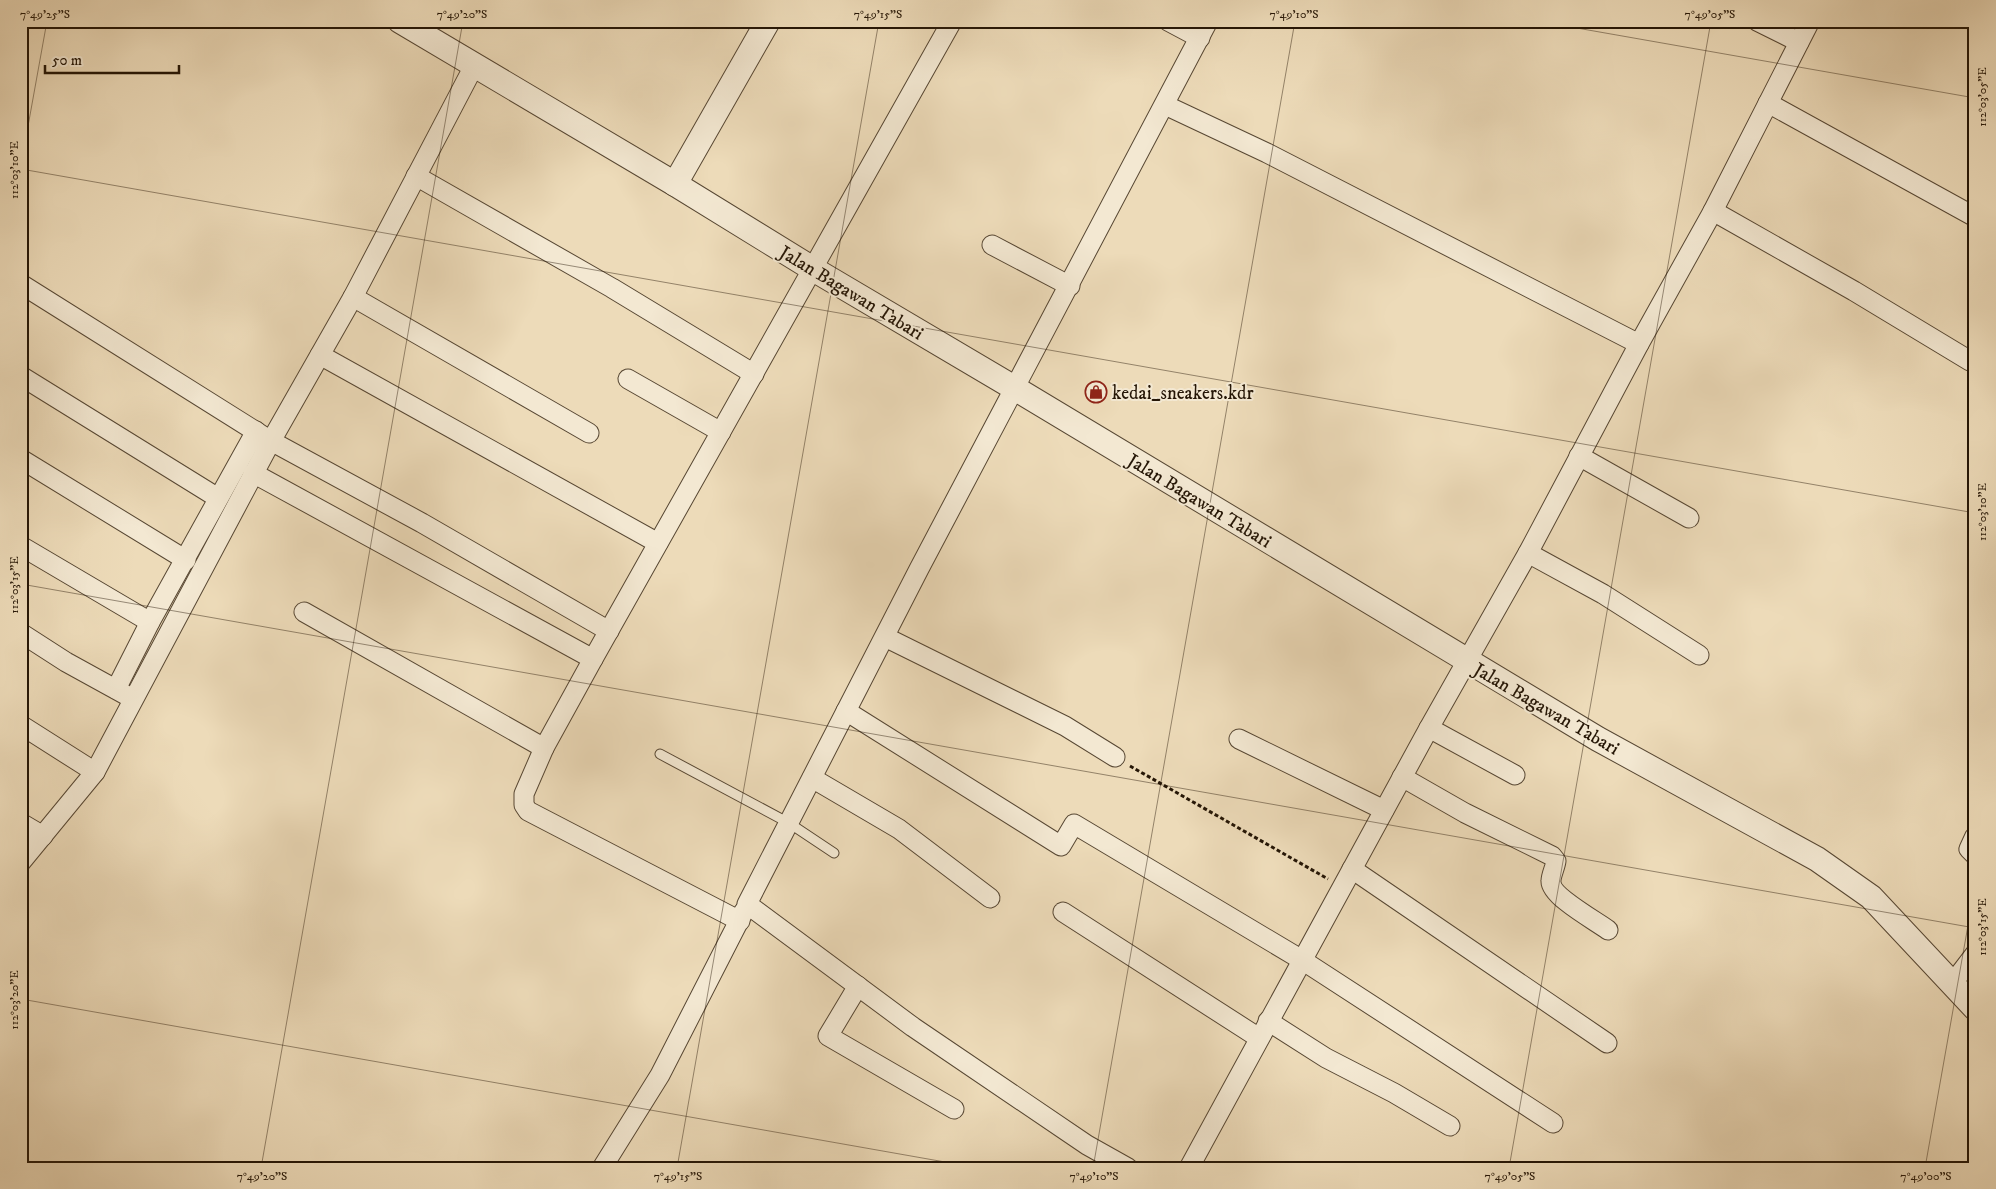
<svg xmlns="http://www.w3.org/2000/svg" width="1996" height="1189" font-family="'IM FELL DW Pica',serif">
	<style>
		.lines { fill: none; stroke-linecap: round; stroke-linejoin: round }
		.service-casing { stroke: #574733; stroke-width: 11 }
		.minor-casing { stroke: #574733; stroke-width: 21 }
		.tertiary-casing { stroke: #574733; stroke-width: 26 }
		.path { stroke: #251606; stroke-width: 3; stroke-dasharray: 4 2.5; stroke-linecap: butt }
		.service { stroke: #f3e8d2; stroke-width: 9 }
		.minor { stroke: #f3e8d2; stroke-width: 19 }
		.tertiary { stroke: #f3e8d2; stroke-width: 24 }
		.ticks { fill: none; stroke: #251606; stroke-width: 1; stroke-opacity: 0.45 }
		.labels { text-anchor: middle; stroke-width: 4; stroke-linejoin: round; paint-order: stroke }
		.street-label { font-size: 19px; fill: #251606; stroke: #f3e8d2 }
		.poi-label { font-size: 19px; fill: #251606; stroke: #f3e8d2; text-anchor: start }
		.neatline { fill: none; stroke: #251606; stroke-width: 2 }
		.ticks-label { font-size: 12px; text-anchor: middle; fill: #251606 }
	</style>
	<rect width="100%" height="100%" fill="#eddbb9"/>
	<filter id="stains"><feTurbulence type="fractalNoise" baseFrequency=".004" numOctaves="4"/><feColorMatrix values="0 0 0 0 .2 0 0 0 0 .09 0 0 0 0 .02 0 0 0 .5 -.17"/></filter>
	<radialGradient id="worn" r=".72"><stop offset=".6" stop-color="#630" stop-opacity="0"/><stop offset="1" stop-color="#630" stop-opacity=".3"/></radialGradient>
	<g class="lines">
		<!-- service casing -->
		<g class="service-casing">
			<polyline id="service" points="660,754 789,823 834,853"/>
		</g>
		<!-- minor casing -->
		<g class="minor-casing">
			<g id="minor">
				<polyline points="1168,21 1200,38"/>
				<polyline points="1757,21 1799,42"/>
				<polyline points="1768,103 1975,217"/>
				<polyline points="1165,105 1267,153 1639,344"/>
				<polyline points="416,176 612,288 754,374"/>
				<polyline points="1713,211 1854,291 1970,361"/>
				<polyline points="992,245 1070,286"/>
				<polyline points="21,284 271,441 422,523 609,631"/>
				<polyline points="353,297 589,433"/>
				<polyline points="320,355 658,543"/>
				<polyline points="21,376 218,498"/>
				<polyline points="628,379 721,432"/>
				<polyline points="1579,456 1689,518"/>
				<polyline points="21,459 186,560"/>
				<polyline points="253,473 593,659"/>
				<polyline points="21,546 150,622"/>
				<polyline points="1528,553 1603,594 1699,655"/>
				<polyline points="304,612 544,748"/>
				<polyline points="21,633 66,662 126,695"/>
				<polyline points="885,637 1065,726 1115,757"/>
				<polyline points="116,689 150,622 256,431"/>
				<polyline points="846,711 1061,846 1074,824 1302,960 1553,1123"/>
				<polyline points="21,725 95,772"/>
				<polyline points="1429,728 1515,775"/>
				<polyline points="1239,739 1384,810"/>
				<path d="M 1402,777 L 1465,813 L 1552,856 L 1556,861 C 1555,868 1551,875 1551,881 C 1550,896 1596,921 1608,930"/>
				<polyline points="812,778 899,829 990,898"/>
				<polyline points="21,823 43,836"/>
				<polyline points="1975,836 1969,849 1975,855"/>
				<polyline points="21,862 95,772 271,441 353,297 474,66"/>
				<polyline points="1352,869 1607,1043"/>
				<polyline points="1063,912 1259,1038"/>
				<polyline points="740,921 528,811 524,805 524,794 544,748 593,659 952,21"/>
				<polyline points="1952,984 1975,954"/>
				<polyline points="858,986 828,1036 954,1109"/>
				<polyline points="1268,1021 1326,1058 1394,1093 1450,1126"/>
				<polyline points="602,1168 660,1075 744,911"/>
				<polyline points="1128,1168 1087,1145 913,1027 747,904 919,569 1208,21"/>
				<polyline points="1189,1168 1429,728 1528,553 1639,344 1713,211 1810,21"/>
			</g>
		</g>
		<!-- tertiary casing -->
		<g class="tertiary-casing">
			<g id="tertiary">
				<polyline points="400,21 675,184 813,269 1016,389 1598,739 1817,859 1871,897 1975,1008"/>
				<polyline points="675,184 768,21"/>
			</g>
		</g>
		<!-- path -->
		<polyline class="path" points="1130,766 1328,879"/>
		<!-- service -->
		<use href="#service" class="service"/>
		<!-- minor -->
		<use href="#minor" class="minor"/>
		<!-- tertiary -->
		<use href="#tertiary" class="tertiary"/>
	</g>
	<!-- ticks -->
	<path class="ticks" d="M 1537,21 L 1975,98M 21,165 L 47,21M 21,169 L 1975,513M 21,584 L 1975,928M 21,999 L 979,1168M 261,1168 L 463,21M 677,1168 L 879,21M 1093,1168 L 1295,21M 1509,1168 L 1711,21M 1925,1168 L 1975,886"/>
	<!-- icons -->
	<defs>
		<g id="shop-ring" transform="scale(1.125)"><circle r="9.5" fill="#f3e8d2" stroke="#8f2418" stroke-width="1.5"/><path d="M-5-2.5h2.3a2.7 3.5 0 0 1 5.4 0H5L5.5 6h-11ZM-1.5-2.5h3a1.5 2.3 0 0 0-3 0Z" fill="#8f2418"/></g>
	</defs>
	<g fill-rule="evenodd">
		<use href="#shop-ring" x="1096" y="392"/>
	</g>
	<g class="labels">
		<!-- street labels -->
		<g class="street-label">
			<text transform="translate(852 292) rotate(31)" y="7">Jalan Bagawan Tabari</text>
			<text transform="translate(1200 500) rotate(31)" y="7">Jalan Bagawan Tabari</text>
			<text transform="translate(1547 708) rotate(30)" y="7">Jalan Bagawan Tabari</text>
		</g>
		<!-- poi labels -->
		<g class="poi-label">
			<text x="1112" y="399">kedai_sneakers.kdr</text>
		</g>
	</g>
	<!-- margin -->
	<rect width="1996" height="1189" fill="none" stroke="#eddbb9" stroke-width="55"/>
	<!-- scale -->
	<path d="M45 65v8h134v-8" fill="none" stroke="#251606" stroke-width="2.5"/>
	<text x="52" y="65" font-size="15" fill="#251606" stroke="#f3e8d2" stroke-width="4" paint-order="stroke">50 m</text>
	<rect x="28" y="28" width="1940" height="1134" class="neatline"/>
	<g class="ticks-label">
		<text x="45" y="18">7°49'25"S</text>
		<text x="462" y="18">7°49'20"S</text>
		<text x="878" y="18">7°49'15"S</text>
		<text x="1294" y="18">7°49'10"S</text>
		<text x="1710" y="18">7°49'05"S</text>
		<text transform="translate(1982 97) rotate(-90)" y="4">112°03'05"E</text>
		<text transform="translate(14 170) rotate(-90)" y="4">112°03'10"E</text>
		<text transform="translate(1982 512) rotate(-90)" y="4">112°03'10"E</text>
		<text transform="translate(14 585) rotate(-90)" y="4">112°03'15"E</text>
		<text transform="translate(1982 927) rotate(-90)" y="4">112°03'15"E</text>
		<text transform="translate(14 1000) rotate(-90)" y="4">112°03'20"E</text>
		<text x="262" y="1180">7°49'20"S</text>
		<text x="678" y="1180">7°49'15"S</text>
		<text x="1094" y="1180">7°49'10"S</text>
		<text x="1510" y="1180">7°49'05"S</text>
		<text x="1926" y="1180">7°49'00"S</text>
	</g>
	<rect width="100%" height="100%" filter="url(#stains)"/>
	<rect width="100%" height="100%" fill="url(#worn)"/>
</svg>
